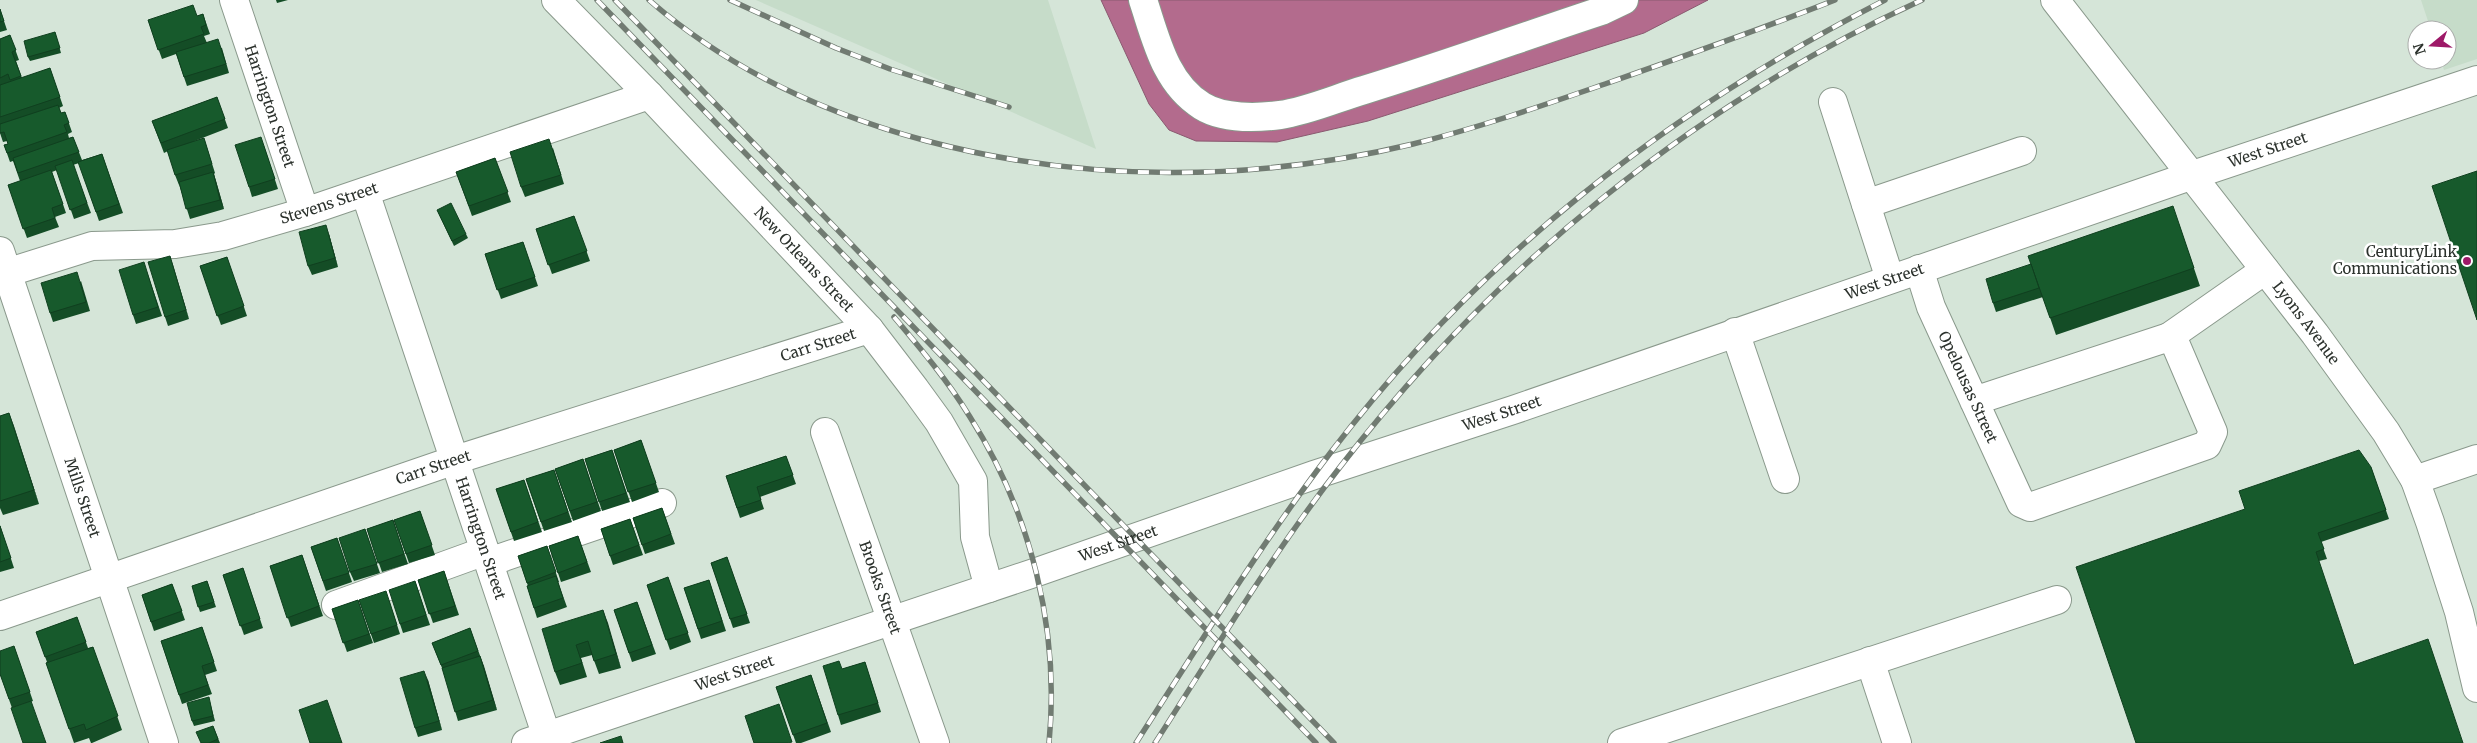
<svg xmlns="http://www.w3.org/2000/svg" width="2477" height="743" font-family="Merriweather,serif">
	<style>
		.built { fill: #c6dcc9 }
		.water { fill: #b36b8d; stroke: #8a5a70 }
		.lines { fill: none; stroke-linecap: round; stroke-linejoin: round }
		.minor-casing { stroke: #8a998c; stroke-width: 30 }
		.minor { stroke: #fff; stroke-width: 28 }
		.rail-casing { stroke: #717b72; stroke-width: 5.5 }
		.rail { stroke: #fff; stroke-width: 4; stroke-dasharray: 11; stroke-linecap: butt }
		.wall { fill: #144d26 }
		.shaded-wall { fill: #103f1f }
		.building { fill: #175a2c; stroke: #103f1f }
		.poi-dot { fill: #9e1968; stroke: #fff; stroke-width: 2 }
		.labels { text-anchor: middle; stroke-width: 5; stroke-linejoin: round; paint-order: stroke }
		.street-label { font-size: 15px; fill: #2c322d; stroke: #fff }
		.poi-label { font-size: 15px; fill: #2c322d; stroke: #fff; text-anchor: end }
	</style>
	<rect width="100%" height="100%" fill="#d5e5d8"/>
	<!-- built -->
	<g class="built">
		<polygon points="756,0 1048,0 1096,149"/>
		<polygon points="2421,0 2477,0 2477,59 2444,70 2441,60 2447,60 2447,30 2431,30"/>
	</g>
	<!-- water -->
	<polygon class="water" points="1101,0 1708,0 1644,33 1368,121 1277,142 1196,141 1169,130 1149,104"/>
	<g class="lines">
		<!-- minor casing -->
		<g class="minor-casing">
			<g id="minor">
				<path id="s1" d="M 234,0 L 305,212"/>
				<path id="s2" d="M 556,0 L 649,95 L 869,329 L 915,389 L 939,422 L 973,481 L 975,537 L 989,588"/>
				<path d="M 1143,0 C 1156,39 1165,83 1202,106 C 1223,119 1257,118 1280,115 C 1308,111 1337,98 1364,90 C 1443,66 1522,37 1601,11 L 1624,0"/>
				<path id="s3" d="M 2055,0 L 2315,334 L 2386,432 L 2415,480 L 2430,522 L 2459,612 L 2477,688"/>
				<polyline points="1833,102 1890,279"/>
				<path id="s4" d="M 365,192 L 549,743"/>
				<polyline points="1866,204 2022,151"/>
				<path id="s5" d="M 0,251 L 164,743"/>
				<path id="s6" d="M 1919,269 L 1931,307 L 2021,503 L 2030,507 L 2207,445 L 2213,432 L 2175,343 L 2169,337 L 1974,401"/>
				<path id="s7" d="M 0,275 L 92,246 L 175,244 L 223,236 L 305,212 L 649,95"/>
				<polyline points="1735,332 1785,479"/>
				<polyline points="2169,337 2265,270"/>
				<path id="s8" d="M 825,432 L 935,743"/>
				<polyline points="2415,480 2477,459"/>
				<polyline points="489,562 662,503"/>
				<polyline points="336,605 485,551"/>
				<path id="s9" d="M 0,616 L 455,460 L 869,329"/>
				<polyline points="1870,661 1897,743"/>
				<path id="s10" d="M 526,743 L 1037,572 L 1314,475 L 1513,410 L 2190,176 L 2477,80"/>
				<polyline points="1622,743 2057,600"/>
			</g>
		</g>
		<!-- minor -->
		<use href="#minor" class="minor"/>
		<!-- rail casing -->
		<g class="rail-casing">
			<g id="rail">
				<polyline points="597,0 1316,743"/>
				<polyline points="615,0 1334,743"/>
				<path d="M 649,0 C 728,69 826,114 927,141 C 1085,183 1254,182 1413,144 C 1478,128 1541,106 1605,84 C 1682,57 1759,30 1835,0"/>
				<polyline points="730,0 836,48 890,69 1009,107"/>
				<path d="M 894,317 C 921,349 948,381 970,417 C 1031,513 1060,630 1049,743"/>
				<path d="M 1136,743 C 1199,645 1260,545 1331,452 C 1481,256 1666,112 1885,0"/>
				<path d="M 1155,743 C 1215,650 1272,554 1340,467 C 1493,268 1694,104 1922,0"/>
			</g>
		</g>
		<!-- rail -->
		<use href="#rail" class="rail"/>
	</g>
	<!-- wall -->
	<g class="wall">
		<polygon points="276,0 288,0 277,3"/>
		<polygon points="0,9 7,30 0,32"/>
		<polygon points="203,14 210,34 204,36 207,43 222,48 229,73 187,86 176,54 162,59 148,20 197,16"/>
		<polygon points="55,32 61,53 30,61 28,57"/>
		<polygon points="10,35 19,60 16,61 22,78 50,68 63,106 59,108 61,113 65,112 72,132 68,134 69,138 73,137 82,160 102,154 123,213 99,221 79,163 73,165 91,213 74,219 57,170 52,172 66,213 55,217 59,227 27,238 8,185 20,181 13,161 10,162 4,145 8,144 7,141 3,142 0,133 0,39"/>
		<polygon points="217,97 228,128 192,142 204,138 215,173 214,174 224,209 190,219 179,184 179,185 175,175 168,151 164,153 152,121"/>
		<polygon points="264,146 278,189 252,197 249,187"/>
		<polygon points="553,148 564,184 525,197 521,187"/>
		<polygon points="495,158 511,202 472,216 456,172"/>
		<polygon points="437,210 466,234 468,238 454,246"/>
		<polygon points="574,216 590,261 552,274 536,229"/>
		<polygon points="2179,224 2200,286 2056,335 2043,297 1996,312 1993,303 2031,264"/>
		<polygon points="329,234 338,267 312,275 308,266"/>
		<polygon points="523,242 538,286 501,299 485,254"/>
		<polygon points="170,256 189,319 168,326 165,317"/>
		<polygon points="227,257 247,316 221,325 200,266"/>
		<polygon points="147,272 162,316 136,324 133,315"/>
		<polygon points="81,281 90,311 53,322 50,313"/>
		<polygon points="9,413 39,504 3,515 0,508 0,416"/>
		<polygon points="641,440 659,492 632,502 614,450"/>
		<polygon points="612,450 630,502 602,511 585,459"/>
		<polygon points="786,456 796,484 760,497 764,509 740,518 726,476"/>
		<polygon points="583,459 601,511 573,521 555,469"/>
		<polygon points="2371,467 2389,519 2321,542 2327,559 2319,561 2136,743 2245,509"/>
		<polygon points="554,470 572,522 544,531 526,479"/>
		<polygon points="524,480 542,532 514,541 496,489"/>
		<polygon points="662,508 675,544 645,554 633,518"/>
		<polygon points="420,511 435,555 409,563 394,520"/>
		<polygon points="630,519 643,555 613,565 601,529"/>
		<polygon points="393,520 408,564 382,572 367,529"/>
		<polygon points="0,525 14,568 0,572"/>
		<polygon points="365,529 380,573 354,581 350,572"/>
		<polygon points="578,536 591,572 561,582 549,546"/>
		<polygon points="337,538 352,582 326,591 311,547"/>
		<polygon points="547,546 559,582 558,582 567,607 537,618 527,586 528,586 518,556"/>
		<polygon points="302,555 323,616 291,627 270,566"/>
		<polygon points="727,557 750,623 733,628 711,563"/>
		<polygon points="243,568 263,628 244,635 223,575"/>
		<polygon points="444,571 459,615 433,623 418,580"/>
		<polygon points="668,577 691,642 670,650 647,585"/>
		<polygon points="709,580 726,631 701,639 684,588"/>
		<polygon points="207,581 216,607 200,612 192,586"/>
		<polygon points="415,581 430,625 403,633 400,624"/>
		<polygon points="172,584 185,620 154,631 142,595"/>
		<polygon points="358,600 373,643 347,652 332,609"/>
		<polygon points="359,600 389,600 400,634 374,643"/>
		<polygon points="637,602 656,654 632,662 614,610"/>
		<polygon points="603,610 621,668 599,674 592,655 581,658 587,677 560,685 555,672"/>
		<polygon points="77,617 88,648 93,647 122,730 92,743 91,743 89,738 74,743 46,663 47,662 36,632"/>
		<polygon points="202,627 217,671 205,675 212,694 182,704 161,641"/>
		<polygon points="470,628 482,661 497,710 458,721 444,673 432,643"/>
		<polygon points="14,646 33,701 12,708 0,674"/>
		<polygon points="865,662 881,712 841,725 838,715 842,669"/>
		<polygon points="811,675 831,732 801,743 796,743 776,687"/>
		<polygon points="428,680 442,730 418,737 415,728"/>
		<polygon points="210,702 215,721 194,726 192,721"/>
		<polygon points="213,726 220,743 201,743"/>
	</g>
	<!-- shaded-wall -->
	<g class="shaded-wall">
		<polygon points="213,172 216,181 224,209 220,200"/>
		<polygon points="326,225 329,234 338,267 335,258"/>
		<polygon points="170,256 173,265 189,319 186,310"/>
		<polygon points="9,413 14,426 39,504 34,490"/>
		<polygon points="603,610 608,623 621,668 616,654"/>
		<polygon points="480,656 484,666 497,710 493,700"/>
		<polygon points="424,671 428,680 442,730 439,721"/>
	</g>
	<!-- building -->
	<g class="building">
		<polygon points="193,5 197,16 203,14 206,25 201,27 204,34 158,50 148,20"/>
		<polygon points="0,9 4,21 0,22"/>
		<polygon points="55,32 60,48 28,57 24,41"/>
		<polygon points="10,35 16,50 12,52 21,76 10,80 8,74 0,78 0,39"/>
		<polygon points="218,39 226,64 184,77 176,52"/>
		<polygon points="50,68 60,97 0,117 0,85"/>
		<polygon points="217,97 225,119 161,143 152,121"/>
		<polygon points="58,105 61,113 65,112 69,123 64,125 67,132 7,153 4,145 8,144 4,132 0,133 0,124"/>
		<polygon points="73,137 79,152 18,173 13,158"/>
		<polygon points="261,137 275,179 249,187 235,145"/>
		<polygon points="204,138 212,164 175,175 167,150"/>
		<polygon points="549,139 561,175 521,187 510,152"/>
		<polygon points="102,154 119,204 96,212 78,162"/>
		<polygon points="495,158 508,192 469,206 456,172"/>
		<polygon points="72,160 87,203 70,210 55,166"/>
		<polygon points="51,170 63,204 52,208 55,218 23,229 8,185"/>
		<polygon points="2477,171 2477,320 2432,186"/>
		<polygon points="213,172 220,200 186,209 179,182"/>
		<polygon points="451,203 466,234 452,241 437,210"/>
		<polygon points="2173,206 2194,268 2050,318 2028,256"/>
		<polygon points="574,216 587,251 548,265 536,229"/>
		<polygon points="326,225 335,258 308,266 299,232"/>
		<polygon points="523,242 535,277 497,290 485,254"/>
		<polygon points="170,256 186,310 165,317 148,262"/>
		<polygon points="227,257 244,306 217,316 200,266"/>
		<polygon points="144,262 158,307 133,315 119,270"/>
		<polygon points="2031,264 2039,288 1993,303 1986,279"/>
		<polygon points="77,272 86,302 50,313 41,283"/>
		<polygon points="9,413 34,490 0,501 0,416"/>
		<polygon points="641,440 656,483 628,492 614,450"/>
		<polygon points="612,450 626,493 599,502 585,459"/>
		<polygon points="2359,450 2371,467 2386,510 2318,533 2324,549 2316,552 2354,665 2428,639 2463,743 2136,743 2076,567 2245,509 2239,491"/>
		<polygon points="786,456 793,475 757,487 761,500 737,508 726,476"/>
		<polygon points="583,459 597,502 570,511 555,469"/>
		<polygon points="554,470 568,512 541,522 526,479"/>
		<polygon points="524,480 538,522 511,532 496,489"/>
		<polygon points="662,508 671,534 642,545 633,518"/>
		<polygon points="420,511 432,545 406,554 394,520"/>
		<polygon points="630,519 639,545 610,556 601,529"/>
		<polygon points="393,520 404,554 378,563 367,529"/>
		<polygon points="0,526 11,558 0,562"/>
		<polygon points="365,529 377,564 350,572 339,538"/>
		<polygon points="578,536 587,562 558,573 549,546"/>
		<polygon points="337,538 349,573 323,581 311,547"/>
		<polygon points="547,546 556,572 527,583 518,556"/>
		<polygon points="302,555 319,606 287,618 270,566"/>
		<polygon points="727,557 747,614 730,619 711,563"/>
		<polygon points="243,568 260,619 240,626 223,575"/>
		<polygon points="444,571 455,606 429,614 418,580"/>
		<polygon points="556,576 563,598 534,608 527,586"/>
		<polygon points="668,577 688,633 666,640 647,585"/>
		<polygon points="709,580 722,621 698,629 684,588"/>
		<polygon points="207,581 214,602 198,607 192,586"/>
		<polygon points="415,581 426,615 400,624 389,590"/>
		<polygon points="172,584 182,611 151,622 142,595"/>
		<polygon points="386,591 397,625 371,634 359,600"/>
		<polygon points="358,600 369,634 343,643 332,609"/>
		<polygon points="637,602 652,645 629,653 614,610"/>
		<polygon points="603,610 616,654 594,661 588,641 576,645 582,663 555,672 542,629"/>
		<polygon points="77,617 86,642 45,657 36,632"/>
		<polygon points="202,627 214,662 202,666 208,685 179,695 161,641"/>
		<polygon points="470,628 478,651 441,665 432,643"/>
		<polygon points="14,646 30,692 9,699 0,674 0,651"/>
		<polygon points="93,647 118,716 86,730 84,724 69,729 46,663"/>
		<polygon points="480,656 493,700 455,712 442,668"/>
		<polygon points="839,661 842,669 865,662 878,703 838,715 823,666"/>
		<polygon points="424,671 439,721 415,728 400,678"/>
		<polygon points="811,675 827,723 793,735 776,687"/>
		<polygon points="209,697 213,716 192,721 187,703"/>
		<polygon points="327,700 342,743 310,743 299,710"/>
		<polygon points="31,701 46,743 23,743 11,708"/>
		<polygon points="779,704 792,742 788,743 754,743 745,716"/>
		<polygon points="213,726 218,739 209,743 201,743 196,732"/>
		<polygon points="621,736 623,743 600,743"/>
	</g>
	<!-- markers -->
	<circle class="poi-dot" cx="2467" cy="261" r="5"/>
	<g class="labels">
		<!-- street labels -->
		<g class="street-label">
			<text dy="5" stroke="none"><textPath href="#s1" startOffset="112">Harrington Street</textPath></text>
			<text dy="5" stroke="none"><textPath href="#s10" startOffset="1840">West Street</textPath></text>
			<text dy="5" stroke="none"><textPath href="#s7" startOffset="339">Stevens Street</textPath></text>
			<text dy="5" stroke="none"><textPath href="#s2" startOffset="359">New Orleans Street</textPath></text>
			<text dy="5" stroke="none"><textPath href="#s10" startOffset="1435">West Street</textPath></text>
			<text dy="5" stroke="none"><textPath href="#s3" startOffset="409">Lyons Avenue</textPath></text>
			<text dy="5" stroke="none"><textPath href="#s9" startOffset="862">Carr Street</textPath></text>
			<text dy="5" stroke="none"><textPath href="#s6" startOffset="128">Opelousas Street</textPath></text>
			<text dy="5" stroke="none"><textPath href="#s10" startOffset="1030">West Street</textPath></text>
			<text dy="5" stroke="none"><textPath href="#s9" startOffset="458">Carr Street</textPath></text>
			<text dy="5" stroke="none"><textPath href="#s5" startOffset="260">Mills Street</textPath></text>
			<text dy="5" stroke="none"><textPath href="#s4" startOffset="365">Harrington Street</textPath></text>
			<text dy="5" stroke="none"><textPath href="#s10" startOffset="625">West Street</textPath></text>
			<text dy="5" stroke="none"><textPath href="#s8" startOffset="165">Brooks Street</textPath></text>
			<text dy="5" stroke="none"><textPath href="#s10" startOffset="220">West Street</textPath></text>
		</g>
		<!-- poi labels -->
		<g class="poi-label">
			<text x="2457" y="257">CenturyLink<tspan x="2457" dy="17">Communications</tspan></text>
		</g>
	</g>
	<!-- north arrow -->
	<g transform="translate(2432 45) rotate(252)"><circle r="24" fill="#ffffff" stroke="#abadab"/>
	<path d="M0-4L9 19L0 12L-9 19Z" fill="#9e1968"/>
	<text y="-8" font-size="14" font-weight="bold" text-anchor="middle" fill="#2c322d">N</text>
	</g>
</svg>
